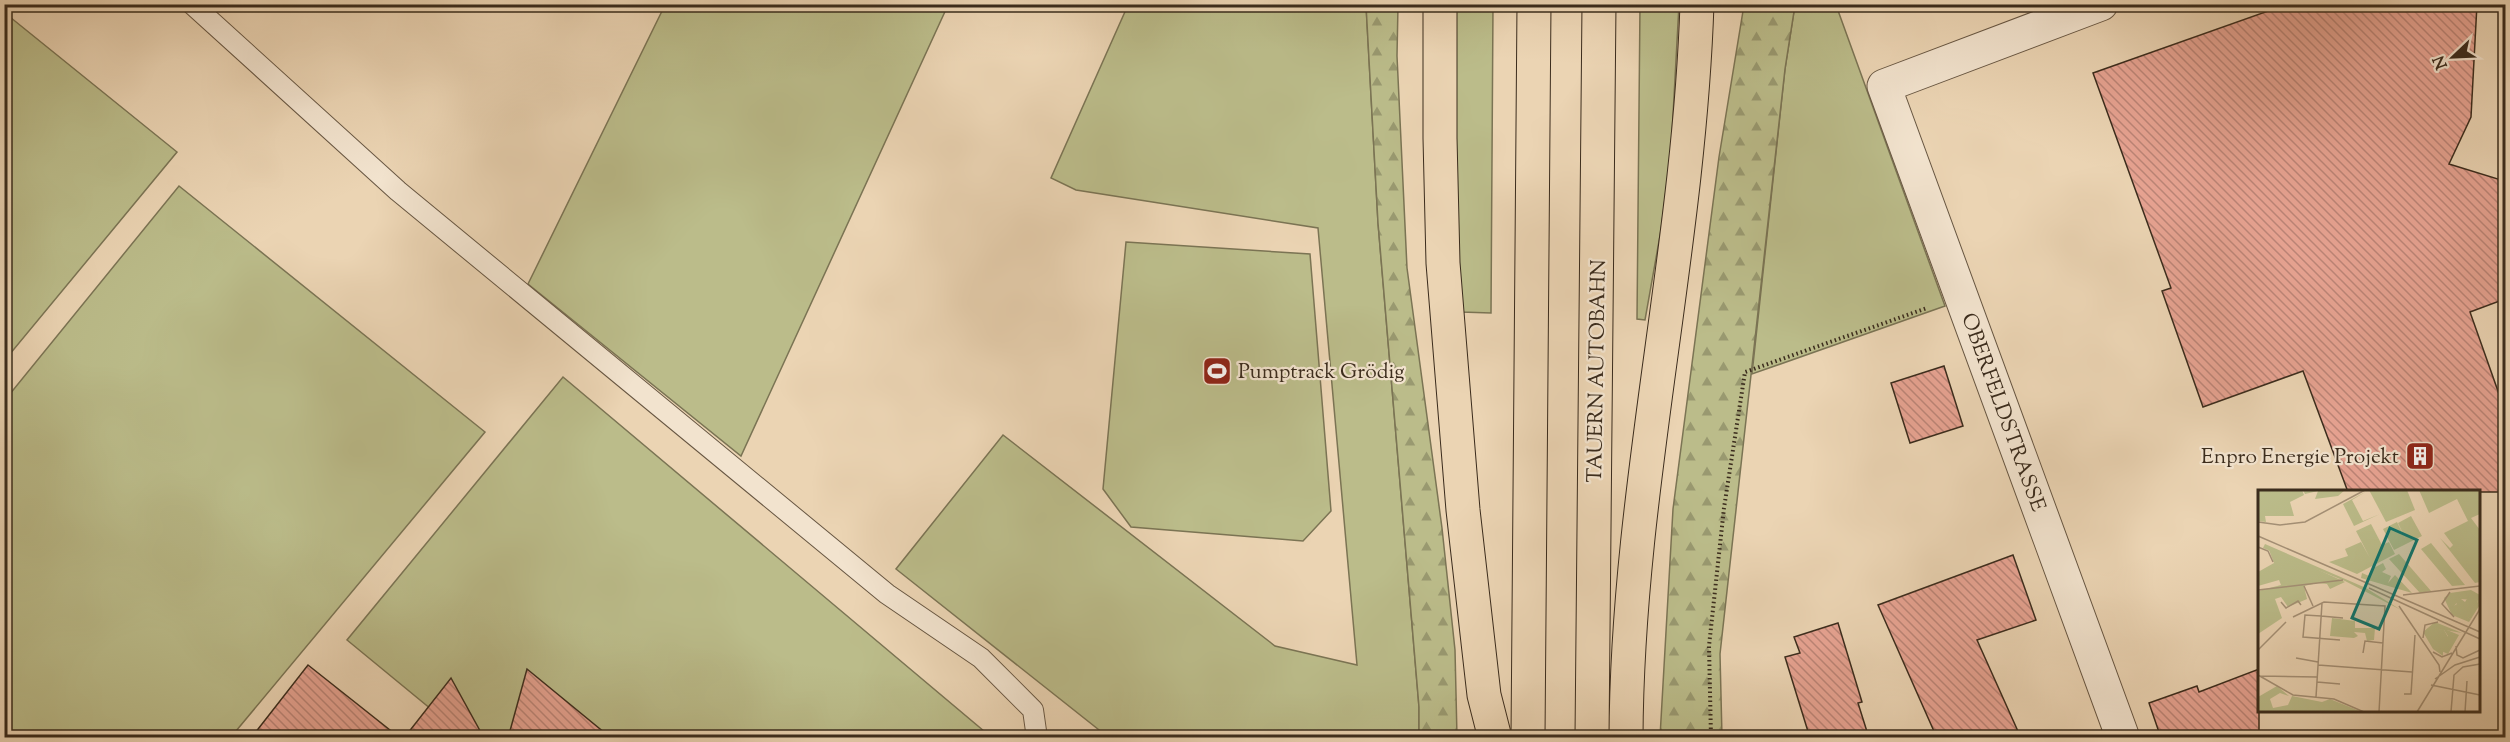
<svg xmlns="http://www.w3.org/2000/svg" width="2510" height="742" font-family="'Sorts Mill Goudy',serif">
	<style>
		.green { fill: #bbbc8a; stroke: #7b7454; stroke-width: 1.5 }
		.forest { fill: url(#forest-firs); stroke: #7b7454; stroke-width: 1.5 }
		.building { fill: url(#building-back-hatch); stroke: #3b2c1d; stroke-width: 1.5 }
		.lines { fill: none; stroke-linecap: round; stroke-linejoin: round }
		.lane-casing { stroke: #675642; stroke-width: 22 }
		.street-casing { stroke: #675642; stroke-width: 35 }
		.highway-casing { stroke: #3b2c1d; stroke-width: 35 }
		.path { stroke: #3b2c1d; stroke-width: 4; stroke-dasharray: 1.5 3; stroke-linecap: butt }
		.lane { stroke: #f2e3ce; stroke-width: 20 }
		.street { stroke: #f2e3ce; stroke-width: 33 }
		.highway { stroke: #ebd4b3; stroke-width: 33 }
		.labels { text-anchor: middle; stroke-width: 4.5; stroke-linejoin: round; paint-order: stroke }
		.poi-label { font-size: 21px; fill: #3b2c1d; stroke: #f2e3ce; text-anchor: start }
		.street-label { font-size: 21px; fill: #3b2c1d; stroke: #f2e3ce }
		.inset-road { fill: none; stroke: #a59177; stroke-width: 1.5 }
		.view { fill: #0f766e; fill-opacity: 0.15; stroke: #0f766e; stroke-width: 3 }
		.inset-edge { fill: none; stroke: #3b2c1d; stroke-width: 3 }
	</style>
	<defs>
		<pattern id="forest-firs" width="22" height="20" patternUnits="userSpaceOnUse" patternTransform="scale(1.5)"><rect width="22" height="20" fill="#bbbc8a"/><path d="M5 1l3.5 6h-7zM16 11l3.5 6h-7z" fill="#999970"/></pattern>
		<pattern id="building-back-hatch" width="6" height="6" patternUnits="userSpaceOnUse" patternTransform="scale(1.5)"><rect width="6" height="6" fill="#e7a392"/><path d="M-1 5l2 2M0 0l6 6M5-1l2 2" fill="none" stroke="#bc8577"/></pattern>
	</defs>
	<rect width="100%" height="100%" fill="#ebd4b3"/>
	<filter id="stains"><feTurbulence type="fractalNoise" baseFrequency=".00333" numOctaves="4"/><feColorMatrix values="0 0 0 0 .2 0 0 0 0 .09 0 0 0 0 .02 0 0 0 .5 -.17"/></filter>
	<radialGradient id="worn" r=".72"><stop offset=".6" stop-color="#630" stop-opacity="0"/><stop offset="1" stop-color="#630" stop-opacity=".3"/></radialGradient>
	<!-- green -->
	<g class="green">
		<polygon points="665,5 948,5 741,456 528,284"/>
		<polygon points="1128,5 1366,5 1378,223 1419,707 1419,737 1108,737 896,569 1003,435 1275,646 1357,665 1318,228 1076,190 1051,178"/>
		<polygon points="1455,5 1493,5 1491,313 1461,312 1456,210"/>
		<polygon points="1640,5 1679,5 1671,152 1661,230 1645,320 1637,319"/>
		<polygon points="1795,5 1836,5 1945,306 1752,374 1785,69"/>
		<polygon points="5,13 177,152 5,360"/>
		<polygon points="179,186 485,432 231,737 5,737 5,400"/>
		<polygon points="1126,242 1310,254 1331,511 1303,541 1131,527 1103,489"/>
		<polygon points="563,377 991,737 465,737 347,640"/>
	</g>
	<!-- forest -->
	<g class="forest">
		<polygon points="1366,5 1398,5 1397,56 1407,268 1442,528 1455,650 1457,737 1419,737 1419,707 1378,223"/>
		<polygon points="1744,5 1795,5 1785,69 1720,654 1722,737 1660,737 1673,509 1719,157"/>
	</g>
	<!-- building -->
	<g class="building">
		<polygon points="2288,4 2477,4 2471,117 2449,164 2498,179 2505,200 2505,299 2470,312 2505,411 2505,492 2348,492 2303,371 2203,407 2162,291 2171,288 2093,73"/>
		<polygon points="1944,366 1963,426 1910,443 1891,383"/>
		<polygon points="2013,555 2036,620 1977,640 2021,738 1937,738 1878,605"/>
		<polygon points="1838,623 1862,702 1858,703 1869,738 1810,738 1785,657 1800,653 1794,637"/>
		<polygon points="308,665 400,738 251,738"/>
		<polygon points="527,669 611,738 508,738"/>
		<polygon points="2259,669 2259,738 2161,738 2149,703 2197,686 2199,692"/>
		<polygon points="451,678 484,738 404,738"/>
	</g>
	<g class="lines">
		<!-- lane casing -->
		<g class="lane-casing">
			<polyline id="lane" points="192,4 398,191 887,594 981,658 1033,710 1037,738"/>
		</g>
		<!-- street casing -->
		<g class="street-casing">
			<polyline id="street" points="2101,4 1884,86 2123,738"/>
		</g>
		<!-- highway casing -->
		<g class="highway-casing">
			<g id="highway">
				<polyline points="1440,4 1440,138 1443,263 1463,510 1484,695 1495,738"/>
				<polyline points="1528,738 1534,4"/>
				<polyline points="1592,738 1599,4"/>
				<path d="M 1626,738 C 1627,491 1689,250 1697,4"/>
			</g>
		</g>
		<!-- path -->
		<polyline class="path" points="1711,738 1709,646 1724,508 1745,372 1927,308"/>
		<!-- lane -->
		<use href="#lane" class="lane"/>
		<!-- street -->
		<use href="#street" class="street"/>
		<!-- highway -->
		<use href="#highway" class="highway"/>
	</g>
	<!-- icons -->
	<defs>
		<g id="stadium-square" transform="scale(1.5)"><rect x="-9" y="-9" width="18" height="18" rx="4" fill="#8f2418" stroke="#f2e3ce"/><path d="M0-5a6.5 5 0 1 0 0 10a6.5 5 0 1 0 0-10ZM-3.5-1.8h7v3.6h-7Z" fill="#fff"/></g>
		<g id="building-square" transform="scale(1.5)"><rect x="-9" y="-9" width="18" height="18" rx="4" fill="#8f2418" stroke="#f2e3ce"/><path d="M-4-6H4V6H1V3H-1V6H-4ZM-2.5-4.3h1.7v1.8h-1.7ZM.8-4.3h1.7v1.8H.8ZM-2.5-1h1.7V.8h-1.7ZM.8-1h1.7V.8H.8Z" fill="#fff"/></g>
	</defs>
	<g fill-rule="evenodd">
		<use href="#stadium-square" x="1217" y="371"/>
		<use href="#building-square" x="2420" y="456"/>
	</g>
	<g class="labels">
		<!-- poi labels -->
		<g class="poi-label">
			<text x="1238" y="378">Pumptrack Grödig</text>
			<text x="2399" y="463" text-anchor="end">Enpro Energie Projekt</text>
		</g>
		<!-- street labels -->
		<g class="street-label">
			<text transform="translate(1596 371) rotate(-89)" y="7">TAUERN AUTOBAHN</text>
			<text transform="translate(2004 412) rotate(70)" y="7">OBERFELDSTRASSE</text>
		</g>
	</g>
	<!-- overview -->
	<g transform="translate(2258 490)">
		<rect width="222" height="222" fill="#ebd4b3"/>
		<path d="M 0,0 L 44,0 L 46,5 L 32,12 L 36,26 L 7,26 L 8,32 L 0,31 ZM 45,0 L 87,0 L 80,6 L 57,9 L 60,1 L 47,4 ZM 111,0 L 149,0 L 157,20 L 128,32 ZM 161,0 L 222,0 L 222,24 L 213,28 L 222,40 L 222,92 L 217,93 L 182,48 L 192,58 L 195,55 L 186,43 L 210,31 L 199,9 L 171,23 ZM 109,1 L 94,10 L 105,31 L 122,24 L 96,36 L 85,14 ZM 153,26 L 164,46 L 136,60 L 125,39 L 139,32 L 149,52 L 140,33 ZM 113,34 L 124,55 L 131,52 L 137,64 L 99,84 L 71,72 L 90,66 L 87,59 L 103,52 L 112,68 L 98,41 ZM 173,53 L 207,95 L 194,96 L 163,59 ZM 15,59 L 87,92 L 72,99 L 69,94 L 60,93 L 46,96 L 49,109 L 30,117 L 23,107 L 17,109 L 24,128 L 0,144 L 0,101 L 23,95 L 21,90 L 0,96 L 0,82 L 16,73 L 11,60 ZM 141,64 L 173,101 L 162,103 L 131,69 ZM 125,73 L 128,79 L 124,82 L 133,86 L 130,93 L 137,85 L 154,103 L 103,88 L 104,83 L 111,86 L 114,79 ZM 213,100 L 222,105 L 221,116 L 219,110 L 201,109 L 195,118 L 213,129 L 211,132 L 194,125 L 186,108 L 192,103 ZM 74,128 L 97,131 L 97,138 L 117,138 L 116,150 L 109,151 L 107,143 L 96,142 L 100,146 L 96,148 L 72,146 ZM 177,132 L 204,143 L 176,138 L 186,140 L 190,147 L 185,154 L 185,166 L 175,159 L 165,142 ZM 19,196 L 31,206 L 22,203 L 12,209 L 15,218 L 30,215 L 34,206 L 64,212 L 72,209 L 104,222 L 0,222 L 0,207 Z" fill="#bbbc8a"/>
		<path d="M 7,54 L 108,98 L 143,120 L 87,91 L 5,58 ZM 199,106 L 207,112 L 211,106 L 219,110 L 221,116 L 213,129 L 191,119 L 199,114 L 196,111 ZM 177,135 L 201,145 L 190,164 L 179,159 L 190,146 L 186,140 L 175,138 Z" fill="#bbbc8a"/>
		<path class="inset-road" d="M 0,32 L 22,35 L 47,32 L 107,0M 0,46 L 222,142M 0,57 L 10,61 L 15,72M 46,96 L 55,116M 111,98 L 222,149M 0,100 L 85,90M 192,102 L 184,114 L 196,127M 145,105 L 222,96M 23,112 L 28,118 L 40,111 L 43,115M 141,116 L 181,175 L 182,182M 63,126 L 47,125 L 45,147 L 82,150M 63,126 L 85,128M 35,127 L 66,112 L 127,116 L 121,222M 165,148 L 167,135 L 180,132M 198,156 L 199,165 L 205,168 L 222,160M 0,160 L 28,132M 175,162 L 184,167 L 194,163M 105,163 L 107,151 L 125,153M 38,168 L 60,172M 60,175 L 154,182M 0,185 L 35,205 L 76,209 L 106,222M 2,186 L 59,187M 177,189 L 197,175 L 222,167M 59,192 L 82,194M 173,195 L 222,205M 146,204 L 153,204 L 157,145M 58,207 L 64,113M 159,222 L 222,119M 193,222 L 196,185 L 205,177 L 222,174M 207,222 L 209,191"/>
		<path class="view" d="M 132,38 L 159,50 L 121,139 L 94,128 Z"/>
		<rect width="222" height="222" class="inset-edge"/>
	</g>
	<!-- margin -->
	<rect width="2510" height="742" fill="none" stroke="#ebd4b3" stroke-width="24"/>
	<rect x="6" y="6" width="2498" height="730" fill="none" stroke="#3b2c1d" stroke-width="3"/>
	<rect x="12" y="12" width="2486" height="718" fill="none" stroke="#3b2c1d" stroke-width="1.5"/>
	<!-- north arrow -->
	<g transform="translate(2453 57) rotate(247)" stroke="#f2e3ce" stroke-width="4.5" paint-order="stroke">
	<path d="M0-4.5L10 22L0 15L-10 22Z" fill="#3b2c1d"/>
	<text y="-9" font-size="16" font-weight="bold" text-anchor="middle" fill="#3b2c1d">N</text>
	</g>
	<rect width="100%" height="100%" filter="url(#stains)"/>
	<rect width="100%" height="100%" fill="url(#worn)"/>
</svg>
